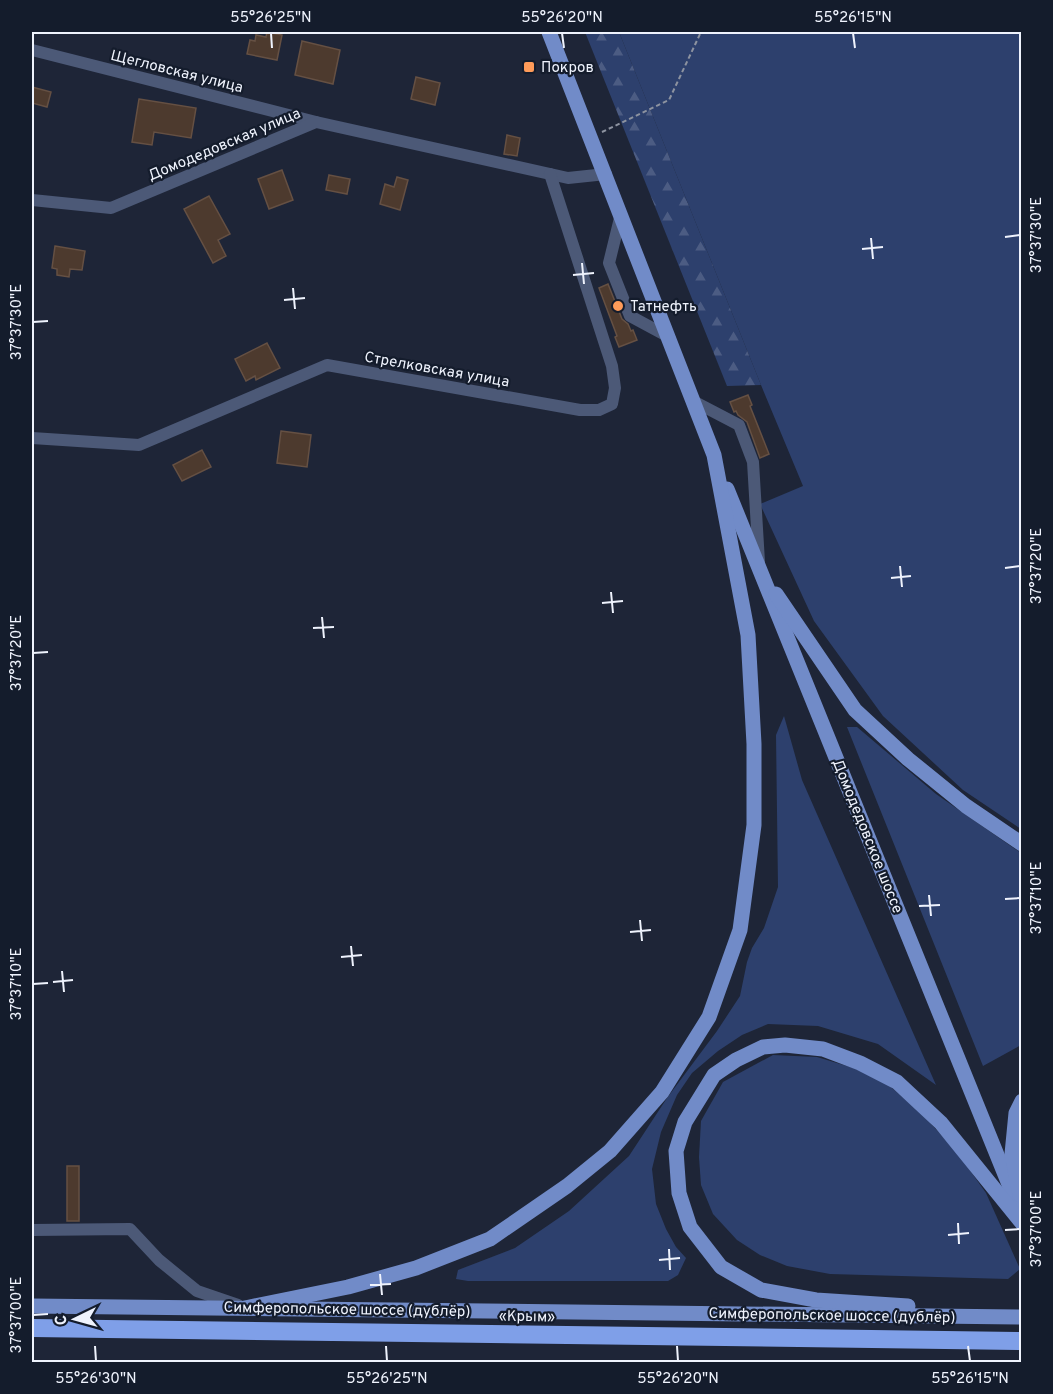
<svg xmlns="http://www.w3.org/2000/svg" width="1053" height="1394" font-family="Overpass,sans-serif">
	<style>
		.grass { fill: #2d406d }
		.forest { fill: url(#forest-firs) }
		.building { fill: #4d3a2e; stroke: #655043; stroke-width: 1.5 }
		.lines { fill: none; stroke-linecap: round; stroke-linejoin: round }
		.path { stroke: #8d93a0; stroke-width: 2; stroke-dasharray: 4.5 3; stroke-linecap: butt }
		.minor { stroke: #4c5977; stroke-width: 12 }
		.major { stroke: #718bc8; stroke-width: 15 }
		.highway { stroke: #7f9fe8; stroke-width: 18 }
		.ticks { fill: none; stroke: #eff3fd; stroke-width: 2 }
		.poi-dot { fill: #fe9b59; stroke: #141c2c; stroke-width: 2 }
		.labels { text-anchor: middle; stroke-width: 4.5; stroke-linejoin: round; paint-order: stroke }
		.poi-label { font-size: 15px; fill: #eff3fd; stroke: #141c2c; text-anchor: start }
		.street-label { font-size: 15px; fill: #eff3fd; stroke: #141c2c }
		.neatline { fill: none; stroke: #eff3fd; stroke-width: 2 }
		.ticks-label { font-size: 15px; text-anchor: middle; fill: #eff3fd }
	</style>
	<defs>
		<pattern id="forest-firs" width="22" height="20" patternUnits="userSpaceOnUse" patternTransform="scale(1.5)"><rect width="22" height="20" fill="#2d406d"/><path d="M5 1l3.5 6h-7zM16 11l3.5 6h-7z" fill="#4c5c83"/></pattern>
	</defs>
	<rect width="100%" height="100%" fill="#1e2537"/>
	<!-- grass -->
	<g class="grass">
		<polygon points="619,32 1021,32 1021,829 963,790 883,716 814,621 760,504 803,486 761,385"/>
		<polygon points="784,716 802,780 936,1085 878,1044 818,1026 768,1024 742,1035 718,1051 692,1073 677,1095 661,1132 652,1169 656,1204 666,1229 676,1247 686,1258 678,1275 668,1281 468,1281 456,1279 458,1270 515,1248 569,1211 629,1156 667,1098 717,1031 740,996 747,962 752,948 764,928 778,887 776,735"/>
		<polygon points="847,727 857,727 936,794 1021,853 1021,1045 983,1066"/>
		<polygon points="773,1055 817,1057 877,1075 922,1114 957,1152 986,1193 1020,1269 1008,1279 830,1274 787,1266 760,1255 737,1240 713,1214 701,1185 699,1157 701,1121 723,1082"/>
	</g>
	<!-- forest -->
	<polygon class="forest" points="585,32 619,32 761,385 727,386"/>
	<!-- building -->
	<g class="building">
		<polygon points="267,32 282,35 277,60 247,54 250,40 255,41 256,35 266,37"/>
		<polygon points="302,41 340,50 333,84 295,75"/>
		<polygon points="416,77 440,83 435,105 411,99"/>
		<polygon points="32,87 51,92 47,107 32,103"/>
		<polygon points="139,99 196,108 191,138 154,132 152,145 132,142"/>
		<polygon points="507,135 520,138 517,156 504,154"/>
		<polygon points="282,170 293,200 269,209 258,179"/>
		<polygon points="329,175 350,179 347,194 326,190"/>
		<polygon points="397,177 408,180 400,210 380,204 385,184 394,187"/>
		<polygon points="209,196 230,234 218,240 226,256 213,263 184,209"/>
		<polygon points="55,246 85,251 82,270 70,269 69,277 57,275 57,269 52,268"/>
		<polygon points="608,284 622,319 628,324 631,331 633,330 637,340 619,347 615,337 617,336 599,288"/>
		<polygon points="267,343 280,368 256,380 255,376 246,381 235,359"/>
		<polygon points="748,395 752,405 750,406 769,454 760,458 747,422 738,415 736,411 734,412 730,402"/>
		<polygon points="281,431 311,435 307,467 277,463"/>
		<polygon points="202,450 211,467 182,481 173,465"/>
		<rect x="67" y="1166" width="12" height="55"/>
	</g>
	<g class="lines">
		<!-- path -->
		<polyline class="path" points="602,132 669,100 701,32"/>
		<!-- minor -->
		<g class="minor">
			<polyline points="32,50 316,122"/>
			<polyline points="32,200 111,208 316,122 568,178 606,174"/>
			<polyline points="621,214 609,263 630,316 669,337"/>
			<polyline points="693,401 739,425 753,462 759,562"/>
			<polyline points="32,438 139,445 327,365 580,410 599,410 612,404 615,388 612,366 550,174"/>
			<polyline points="32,1230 130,1229 159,1260 197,1291 238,1305"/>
		</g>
		<!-- major -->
		<g class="major">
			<polyline points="727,489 1021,1214"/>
			<polyline points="776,594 855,710 908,759 966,806 1022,844"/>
			<polyline points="1020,1195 1012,1154 1016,1113 1022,1101"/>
			<polyline points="32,1306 1022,1317"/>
			<polyline points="908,1306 816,1300 761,1290 721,1267 690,1227 679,1193 676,1151 685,1122 714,1075 736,1060 763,1047 785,1045 823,1049 860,1063 897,1082 941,1123 1022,1223"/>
			<polyline points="245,1308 348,1287 416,1268 490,1239 567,1186 610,1151 662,1092 709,1017 740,930 754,825 754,744 748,635 714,455 549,32"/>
		</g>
		<!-- highway -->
		<polyline class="highway" points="32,1328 1022,1341"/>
	</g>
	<!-- ticks -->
	<path class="ticks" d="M 271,33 L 272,48M 562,33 L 564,48M 853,33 L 855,48M 1005,237 L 1020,235M 871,238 L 873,259M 862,249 L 883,247M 582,263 L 584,284M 573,275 L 594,273M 293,288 L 295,309M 284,300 L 305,298M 33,322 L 48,321M 900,566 L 902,587M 1005,568 L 1020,566M 891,578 L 911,576M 611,592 L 613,613M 602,603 L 623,601M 322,617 L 324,638M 313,628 L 334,627M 33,653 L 48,652M 929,895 L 931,916M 1005,899 L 1020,898M 919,906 L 940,905M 640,920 L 642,941M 630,932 L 651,930M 351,946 L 353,966M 341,957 L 362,955M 62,971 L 64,992M 53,982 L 73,980M 33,984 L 48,983M 958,1223 L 959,1244M 1005,1230 L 1020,1229M 948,1235 L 969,1233M 669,1249 L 670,1270M 659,1260 L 680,1258M 380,1274 L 382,1295M 370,1285 L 391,1284M 33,1315 L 48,1314M 95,1346 L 96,1361M 386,1346 L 387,1361M 677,1346 L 678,1361M 968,1346 L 970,1361"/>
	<!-- markers -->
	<g class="poi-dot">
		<rect x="523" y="61" width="12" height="12" rx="3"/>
		<circle cx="618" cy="306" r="6"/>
	</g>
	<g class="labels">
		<!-- poi labels -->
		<g class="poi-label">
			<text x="541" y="72">Покров</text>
			<text x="630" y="311">Татнефть</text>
		</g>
		<!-- street labels -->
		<g class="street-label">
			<text transform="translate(177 71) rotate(14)" y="5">Щегловская улица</text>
			<text transform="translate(224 144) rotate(-23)" y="5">Домодедовская улица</text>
			<text transform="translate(437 369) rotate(10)" y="5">Стрелковская улица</text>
			<text transform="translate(868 836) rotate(68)" y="5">Домодедовское шоссе</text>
			<text transform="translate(347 1309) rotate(1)" y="5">Симферопольское шоссе (дублёр)</text>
			<text transform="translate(832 1315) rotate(1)" y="5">Симферопольское шоссе (дублёр)</text>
			<text transform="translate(527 1316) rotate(1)" y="5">«Крым»</text>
		</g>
	</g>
	<!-- border -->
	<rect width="1053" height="1394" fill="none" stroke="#141c2c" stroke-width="66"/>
	<!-- north arrow -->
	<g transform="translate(75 1319) rotate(265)" stroke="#141c2c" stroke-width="4.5" paint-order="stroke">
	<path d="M0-4.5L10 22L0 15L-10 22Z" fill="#eff3fd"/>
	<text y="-9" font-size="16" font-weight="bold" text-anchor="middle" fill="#eff3fd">С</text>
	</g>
	<rect x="33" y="33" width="987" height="1328" class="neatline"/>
	<g class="ticks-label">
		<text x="271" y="22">55°26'25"N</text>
		<text x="562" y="22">55°26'20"N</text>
		<text x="853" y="22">55°26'15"N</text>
		<text transform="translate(1036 235) rotate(-90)" y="5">37°37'30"E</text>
		<text transform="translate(16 322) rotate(-90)" y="5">37°37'30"E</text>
		<text transform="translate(1036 566) rotate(-90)" y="5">37°37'20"E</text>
		<text transform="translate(16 653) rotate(-90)" y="5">37°37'20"E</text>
		<text transform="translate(1036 898) rotate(-90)" y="5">37°37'10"E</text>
		<text transform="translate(16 984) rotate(-90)" y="5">37°37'10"E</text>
		<text transform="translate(1036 1229) rotate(-90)" y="5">37°37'00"E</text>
		<text transform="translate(16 1315) rotate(-90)" y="5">37°37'00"E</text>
		<text x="96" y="1383">55°26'30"N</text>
		<text x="387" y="1383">55°26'25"N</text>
		<text x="678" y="1383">55°26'20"N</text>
		<text x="970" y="1383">55°26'15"N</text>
	</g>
</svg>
